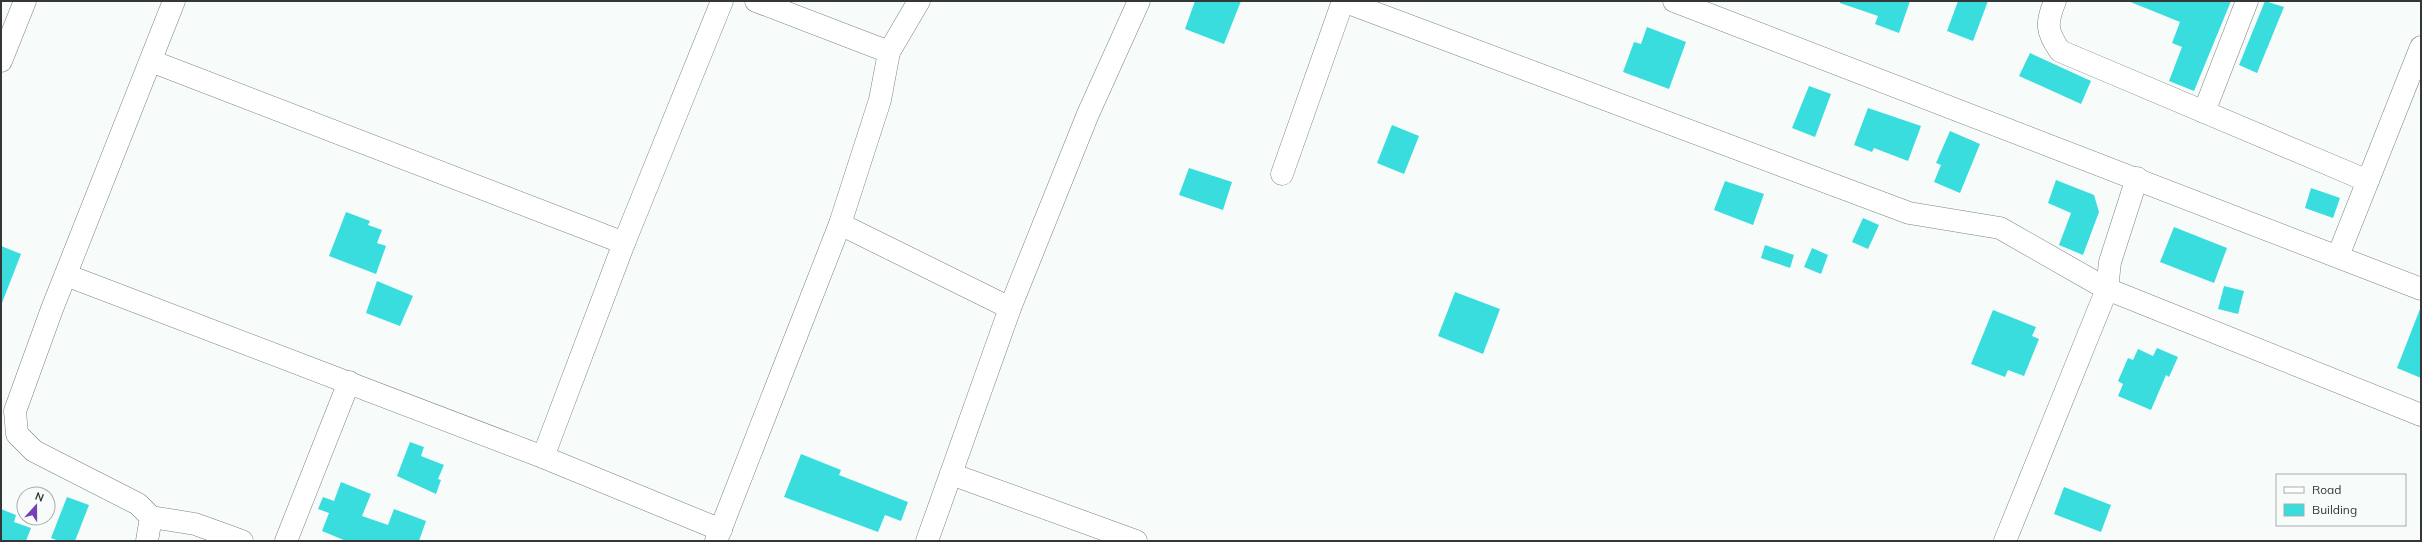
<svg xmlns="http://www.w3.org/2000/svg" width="2422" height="542" font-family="Mulish,sans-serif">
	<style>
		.building { fill: #39ddde }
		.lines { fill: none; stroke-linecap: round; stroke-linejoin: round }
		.minor-casing { stroke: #7d8280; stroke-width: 23 }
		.minor { stroke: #fff; stroke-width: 22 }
	</style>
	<rect width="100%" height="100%" fill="#f7fcfa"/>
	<!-- building -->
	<g class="building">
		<polygon points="1195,1 1241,1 1224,44 1185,29"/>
		<polygon points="1840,1 1910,1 1899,33 1875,24 1878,16 1840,3"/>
		<polygon points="1958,1 1988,1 1973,41 1947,31"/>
		<polygon points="2128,1 2231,1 2194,91 2169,81 2182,47 2172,43 2180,22"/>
		<polygon points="2265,1 2284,7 2257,73 2239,65"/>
		<polygon points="1647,27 1686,42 1669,89 1623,72 1634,42 1641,44"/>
		<polygon points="2030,53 2091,81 2081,104 2019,76"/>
		<polygon points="1809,86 1831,94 1815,137 1792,128"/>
		<polygon points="1868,108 1921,126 1908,161 1874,148 1872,152 1854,145"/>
		<polygon points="1392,125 1419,136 1404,174 1377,163"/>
		<polygon points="1950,131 1980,144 1960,193 1934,182 1941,165 1936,163"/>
		<polygon points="1189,168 1232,182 1223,210 1179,195"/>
		<polygon points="2056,180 2094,195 2099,212 2083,255 2059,245 2071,213 2048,203"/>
		<polygon points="1725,181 1764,194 1753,225 1714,210"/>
		<polygon points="2311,188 2340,198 2333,218 2305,208"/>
		<polygon points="346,212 370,221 368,225 382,230 377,243 386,246 376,274 329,256"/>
		<polygon points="1863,218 1879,225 1868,249 1852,242"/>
		<polygon points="2174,227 2227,248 2214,283 2160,262"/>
		<polygon points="1765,245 1794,255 1790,268 1761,258"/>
		<polygon points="1,246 21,254 2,303 1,303"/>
		<polygon points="1812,248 1828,255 1821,274 1804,267"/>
		<polygon points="377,281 413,296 400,326 366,313"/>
		<polygon points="2224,286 2244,291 2238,314 2218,309"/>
		<polygon points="1455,292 1500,309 1483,354 1438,336"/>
		<polygon points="2420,309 2421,310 2421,378 2397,368"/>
		<polygon points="1993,310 2036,327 2032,336 2039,339 2024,376 2008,370 2005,377 1971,364"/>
		<polygon points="2157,348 2178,357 2169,377 2166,375 2151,410 2118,396 2123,384 2118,381 2128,358 2133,360 2138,349 2153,356"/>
		<polygon points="410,442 424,447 421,456 444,465 438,479 441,480 436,494 397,476"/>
		<polygon points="801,454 841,470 839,475 908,502 901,521 885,515 878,532 784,497"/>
		<polygon points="341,482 371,494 362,516 388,525 394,509 426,521 419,541 346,541 322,531 329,513 318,509 323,497 334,501"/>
		<polygon points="2064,487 2111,505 2101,532 2054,514"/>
		<polygon points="67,497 89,505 75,541 59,541 51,538"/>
		<polygon points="1,509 16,515 14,522 31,528 26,541 1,541"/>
	</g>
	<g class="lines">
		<!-- minor casing -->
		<g class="minor-casing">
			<g id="minor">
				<polyline points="1343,1 1909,213 2000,228 2107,289 2421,415"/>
				<polyline points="1674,1 2421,289"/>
				<path d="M 2055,1 C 2046,23 2046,31 2060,51 L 2368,181"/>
				<polyline points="889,52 919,1"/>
				<polyline points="1,61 25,1"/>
				<polyline points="151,61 624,243"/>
				<polyline points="2204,112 2247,1"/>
				<polyline points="1282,174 1343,1"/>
				<polyline points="840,224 1010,308"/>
				<polyline points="2338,256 2421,47"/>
				<polyline points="66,275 543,457 721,530"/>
				<polyline points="543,457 624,243 722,1"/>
				<polyline points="951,474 1136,541"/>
				<polyline points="151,517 195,524 242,541"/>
				<polyline points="147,541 151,517 138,504 34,451 17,434 15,411 52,309 174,1"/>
				<polyline points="286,541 349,382"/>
				<polyline points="716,541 840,224 880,100 889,52 756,1"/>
				<polyline points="927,541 1010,308 1088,114 1139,1"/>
				<polyline points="2005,541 2107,289 2110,262 2137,178"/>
			</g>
		</g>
		<!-- minor -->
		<use href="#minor" class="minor"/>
	</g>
	<!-- border -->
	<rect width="2422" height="542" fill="none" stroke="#353736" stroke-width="4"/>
	<!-- legend -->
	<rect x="2276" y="474" width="130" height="52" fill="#f7fcfa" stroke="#a9adac"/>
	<rect x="2284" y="487" width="20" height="6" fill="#ffffff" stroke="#a9adac"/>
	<text x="2312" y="494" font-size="12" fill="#353736">Road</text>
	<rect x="2284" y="504" width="20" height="12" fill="#39ddde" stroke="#a9adac"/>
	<text x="2312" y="514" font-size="12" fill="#353736">Building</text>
	<!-- north arrow -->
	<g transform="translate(36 506) rotate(21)"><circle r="19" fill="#f7fcfa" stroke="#a9adac"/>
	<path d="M0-3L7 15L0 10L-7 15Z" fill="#7340b7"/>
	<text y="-6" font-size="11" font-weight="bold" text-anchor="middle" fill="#353736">N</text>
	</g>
</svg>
